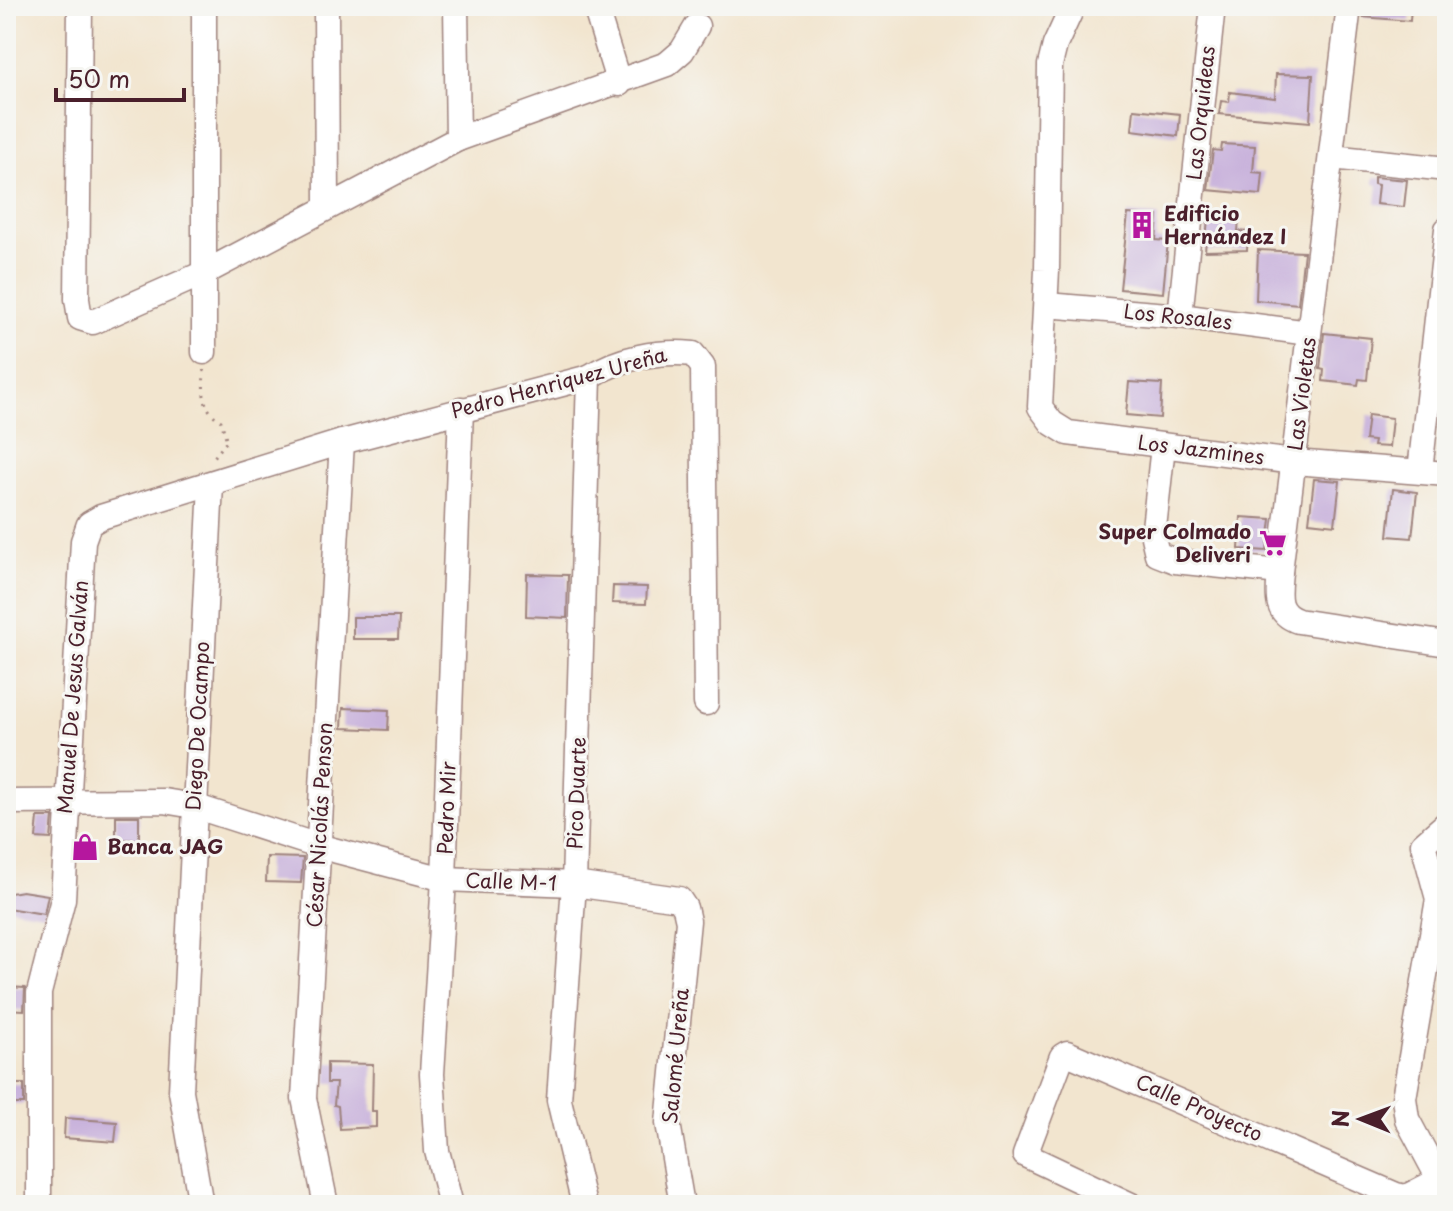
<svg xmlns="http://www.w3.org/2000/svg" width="1453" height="1211" font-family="'Playpen Sans',sans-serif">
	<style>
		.building { fill: #c9b3dc }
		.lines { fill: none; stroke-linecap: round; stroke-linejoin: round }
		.minor-casing { stroke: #9e827d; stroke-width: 27 }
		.path { stroke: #9e827d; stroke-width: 3; stroke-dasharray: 2 6; stroke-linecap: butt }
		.minor { stroke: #fff; stroke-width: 24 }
		.labels { text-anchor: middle; stroke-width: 6; stroke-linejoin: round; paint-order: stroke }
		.street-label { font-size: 20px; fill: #4a1f2b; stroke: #f6f6f2 }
		.poi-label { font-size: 20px; font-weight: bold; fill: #4a1f2b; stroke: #f6f6f2; text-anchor: start }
	</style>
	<rect width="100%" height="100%" fill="#f6f6f2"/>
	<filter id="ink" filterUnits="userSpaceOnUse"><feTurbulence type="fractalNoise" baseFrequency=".0125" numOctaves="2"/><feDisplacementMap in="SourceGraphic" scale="16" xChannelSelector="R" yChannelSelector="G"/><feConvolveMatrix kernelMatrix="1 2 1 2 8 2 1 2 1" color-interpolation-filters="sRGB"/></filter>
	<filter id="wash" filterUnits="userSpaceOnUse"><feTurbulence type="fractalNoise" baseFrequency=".006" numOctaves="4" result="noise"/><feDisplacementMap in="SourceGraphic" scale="32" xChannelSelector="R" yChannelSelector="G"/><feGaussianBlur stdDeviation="1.8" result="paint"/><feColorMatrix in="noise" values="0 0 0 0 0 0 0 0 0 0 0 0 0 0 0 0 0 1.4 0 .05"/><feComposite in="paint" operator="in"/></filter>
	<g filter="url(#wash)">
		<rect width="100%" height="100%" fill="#f2e5cf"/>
		<g id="blocks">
			<!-- building -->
			<g class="building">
				<polygon points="1364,6 1411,6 1410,21 1363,17"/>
				<polygon points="1276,74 1313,75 1310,122 1219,114 1221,101 1229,102 1230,92 1275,98"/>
				<polygon points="1134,109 1180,114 1178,136 1132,130"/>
				<polygon points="1222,144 1255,146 1253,172 1263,173 1261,195 1208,190 1213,150 1221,151"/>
				<polygon points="1374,177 1407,180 1404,207 1376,204 1378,185 1374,184"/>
				<polygon points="1128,214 1158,216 1156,240 1168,241 1163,293 1120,289"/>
				<polygon points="1208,218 1239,220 1238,231 1248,232 1247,250 1205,251"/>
				<polygon points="1258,250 1304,252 1298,304 1256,300"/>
				<polygon points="1324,333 1371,338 1367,380 1359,379 1358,385 1323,381 1324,370 1320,369"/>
				<polygon points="1129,382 1162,384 1160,418 1126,415"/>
				<polygon points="1368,415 1392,418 1389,447 1373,446 1374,441 1365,440"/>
				<polygon points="1314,479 1340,481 1335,525 1309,522"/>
				<polygon points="1393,489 1417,492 1412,538 1388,536"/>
				<polygon points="1241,517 1271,519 1267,551 1239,549"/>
				<polygon points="527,574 568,575 567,618 526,616"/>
				<polygon points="613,586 647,587 646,604 612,603"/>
				<polygon points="353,617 399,617 398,639 353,639"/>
				<polygon points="343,708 389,710 388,730 342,728"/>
				<polygon points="116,816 139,816 139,840 116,839"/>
				<polygon points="38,817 53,817 51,839 36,838"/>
				<polygon points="267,857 303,858 301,883 266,882"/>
				<polygon points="22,891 48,895 44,914 7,908 10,893"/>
				<polygon points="6,987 25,988 24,1010 6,1009"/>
				<polygon points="327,1063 373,1064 372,1111 376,1111 376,1127 340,1129 338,1106 334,1105 336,1083 327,1083"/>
				<rect x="6" y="1084" width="18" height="20"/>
				<polygon points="65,1118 117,1122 115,1142 64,1138"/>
			</g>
		</g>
	</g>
	<g filter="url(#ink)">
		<use href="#blocks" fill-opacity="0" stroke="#9e827d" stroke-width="2"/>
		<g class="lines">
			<!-- minor casing -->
			<g class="minor-casing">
				<g id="minor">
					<polyline points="80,6 77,299 80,318 93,322 204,273 458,139 667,64 682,51 697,26"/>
					<polyline points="204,6 204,352"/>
					<polyline points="326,6 327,206"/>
					<polyline points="456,6 458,139"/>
					<polyline points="595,6 619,84"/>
					<polyline points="1073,6 1055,45 1050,65 1047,270 1040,407 1052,423 1068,433 1294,462 1447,474"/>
					<path d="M 1349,6 L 1280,572 C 1278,594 1274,613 1298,621 L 1447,644"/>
					<polyline points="1331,157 1447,169"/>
					<polyline points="1046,305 1180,316 1309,333"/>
					<polyline points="1180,316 1213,6"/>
					<polyline points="1163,446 1153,537 1157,554 1175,561 1280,572"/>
					<polyline points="1420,471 1447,229"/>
					<polyline points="6,802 164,801 194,806 318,846 444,879 574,884 679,899 685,908 688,921 668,1123 682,1205"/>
					<polyline points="1446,1192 1407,1119 1404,1098 1438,899 1423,844 1447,823"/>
					<path d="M 39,1205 L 39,993 L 63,899 L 83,541 L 89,524 L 101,517 L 342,442 L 589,377 C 618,358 659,350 693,354 L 703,367 L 706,703"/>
					<polyline points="201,1205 181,1091 211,484"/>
					<polyline points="326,1205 304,1098 342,442"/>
					<polyline points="451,1205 437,1151 432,1074 444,879 461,409"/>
					<polyline points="584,1205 559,1100 574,884 589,377"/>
					<polyline points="1131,1205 1025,1155 1062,1056 1067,1053 1396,1195 1406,1197 1439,1180"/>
				</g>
			</g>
			<!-- path -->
			<path class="path" d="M 204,370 C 203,393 201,408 221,421 L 227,441 L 211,461"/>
			<!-- minor -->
			<use href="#minor" class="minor"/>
		</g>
	</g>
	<!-- icons -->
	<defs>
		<g id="building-bare" transform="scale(2.16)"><path d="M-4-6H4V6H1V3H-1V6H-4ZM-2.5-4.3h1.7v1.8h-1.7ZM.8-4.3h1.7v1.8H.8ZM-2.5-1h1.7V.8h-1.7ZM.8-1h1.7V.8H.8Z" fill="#b5179e" stroke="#f6f6f2" stroke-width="2.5" paint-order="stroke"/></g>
		<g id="supermarket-bare" transform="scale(2.16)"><path d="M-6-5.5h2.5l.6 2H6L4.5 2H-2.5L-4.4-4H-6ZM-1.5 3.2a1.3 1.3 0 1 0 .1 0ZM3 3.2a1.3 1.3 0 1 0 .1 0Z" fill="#b5179e" stroke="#f6f6f2" stroke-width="2.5" paint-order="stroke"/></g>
		<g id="shop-bare" transform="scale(2.16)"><path d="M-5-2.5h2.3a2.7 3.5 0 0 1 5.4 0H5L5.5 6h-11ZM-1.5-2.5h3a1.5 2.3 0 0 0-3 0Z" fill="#b5179e" stroke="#f6f6f2" stroke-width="2.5" paint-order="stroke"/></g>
	</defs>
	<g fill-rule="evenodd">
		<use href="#building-bare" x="1142" y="225"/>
		<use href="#supermarket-bare" x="1273" y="543"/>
		<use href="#shop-bare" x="85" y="847"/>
	</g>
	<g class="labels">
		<!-- street labels -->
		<g class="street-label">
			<text transform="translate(1201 113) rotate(-84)" y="7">Las Orquideas</text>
			<text transform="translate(1178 317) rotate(6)" y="7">Los Rosales</text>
			<text transform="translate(559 383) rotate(-15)" y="7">Pedro Henriquez Ureña</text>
			<text transform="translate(1302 394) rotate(-83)" y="7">Las Violetas</text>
			<text transform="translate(1201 450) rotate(7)" y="7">Los Jazmines</text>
			<text transform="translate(73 697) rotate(-86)" y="7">Manuel De Jesus Galván</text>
			<text transform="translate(198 726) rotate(-87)" y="7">Diego De Ocampo</text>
			<text transform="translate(577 793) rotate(-88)" y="7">Pico Duarte</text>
			<text transform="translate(447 808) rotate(-88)" y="7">Pedro Mir</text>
			<text transform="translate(320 825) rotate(-87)" y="7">César Nicolás Penson</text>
			<text transform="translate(511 882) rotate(2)" y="7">Calle M-1</text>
			<text transform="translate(676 1056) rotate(-85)" y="7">Salomé Ureña</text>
			<text transform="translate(1199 1108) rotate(24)" y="7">Calle Proyecto</text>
		</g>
		<!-- poi labels -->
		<g class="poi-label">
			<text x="1164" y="221">Edificio<tspan x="1164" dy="23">Hernández I</tspan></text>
			<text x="1251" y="539" text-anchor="end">Super Colmado<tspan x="1251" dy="23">Deliveri</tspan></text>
			<text x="107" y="854">Banca JAG</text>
		</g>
	</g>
	<!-- margin -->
	<rect width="1453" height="1211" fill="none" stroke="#f6f6f2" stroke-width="32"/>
	<!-- north arrow -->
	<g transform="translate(1361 1119) rotate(271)" stroke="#f6f6f2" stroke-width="6" paint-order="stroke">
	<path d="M0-6L14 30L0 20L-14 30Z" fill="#4a1f2b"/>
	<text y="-12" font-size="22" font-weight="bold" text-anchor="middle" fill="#4a1f2b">N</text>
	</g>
	<!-- scale -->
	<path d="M56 88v12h128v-12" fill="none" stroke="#4a1f2b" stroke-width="4"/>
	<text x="68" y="88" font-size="24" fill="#4a1f2b" stroke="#f6f6f2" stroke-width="6" paint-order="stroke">50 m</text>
</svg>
